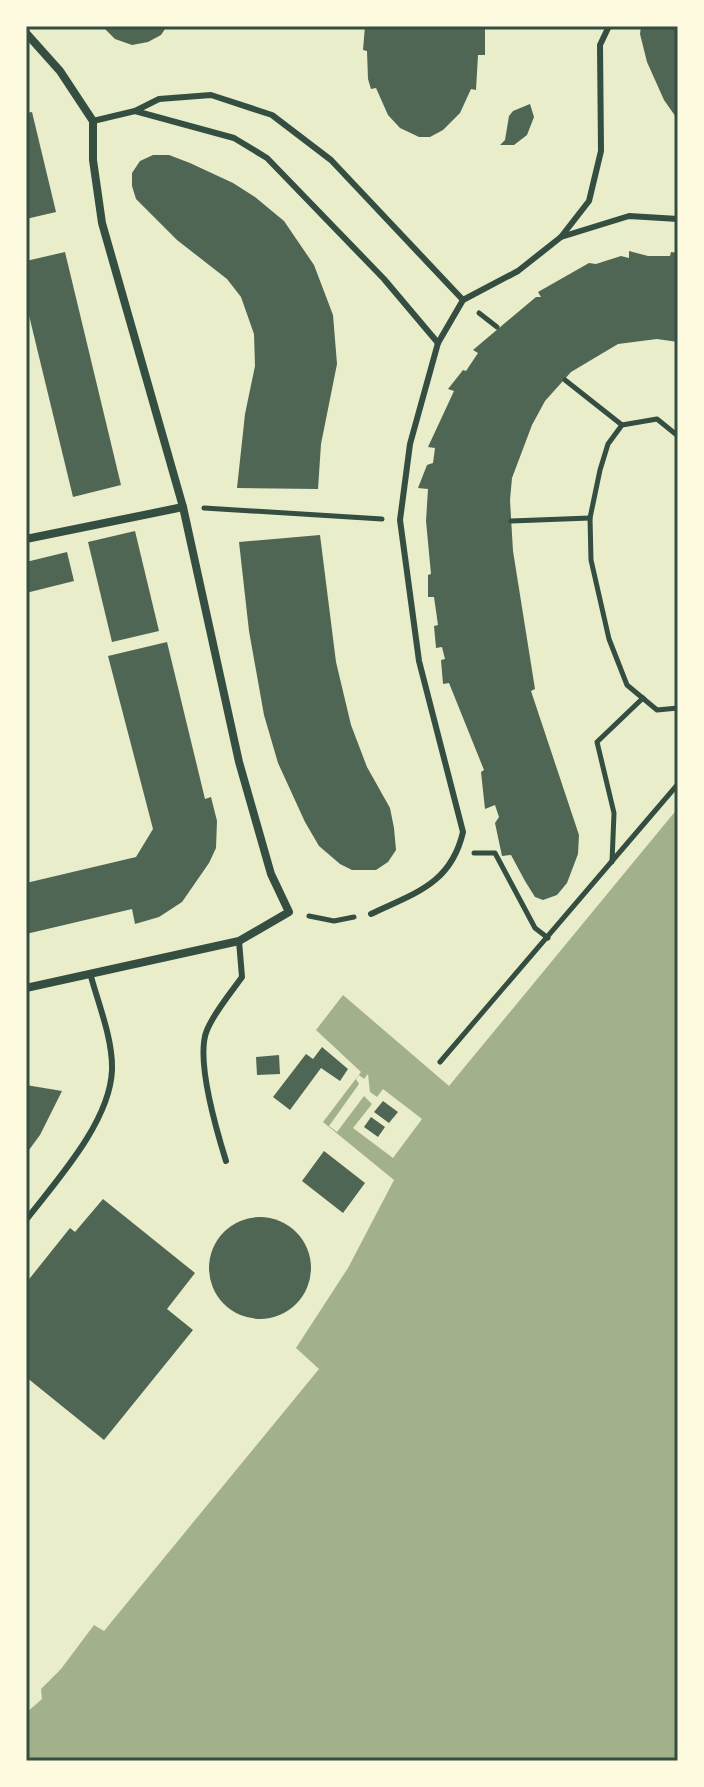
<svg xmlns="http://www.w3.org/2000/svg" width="704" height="1787" font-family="Merriweather,serif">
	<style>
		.water { fill: #a3b18a }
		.pier { fill: #e9edc9 }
		.building { fill: #4f6655 }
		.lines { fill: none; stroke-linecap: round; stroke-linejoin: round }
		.path { stroke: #344e41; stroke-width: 5 }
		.service { stroke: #344e41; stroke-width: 6 }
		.minor { stroke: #344e41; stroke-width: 8 }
		.neatline { fill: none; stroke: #344e41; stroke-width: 3 }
	</style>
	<rect width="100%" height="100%" fill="#e9edc9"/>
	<!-- water -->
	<polygon class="water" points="678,808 678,1761 26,1761 26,1713 42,1699 41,1689 61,1669 94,1625 104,1631 319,1369 296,1348 348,1268 394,1180 323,1122 361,1072 316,1030 343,995 449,1086"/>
	<!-- pier -->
	<polygon class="pier" points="368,1074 370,1092 377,1097 383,1089 422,1119 393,1158 353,1128 372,1104 364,1096 337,1132 329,1126 359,1084 356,1079 359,1075 364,1079"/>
	<!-- building -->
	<g class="building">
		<polygon points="102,26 167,26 161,35 148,42 132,45 115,39"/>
		<polygon points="365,26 485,26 485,55 478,55 476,90 471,89 460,113 443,130 430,137 419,137 400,128 388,115 376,88 371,89 368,79 367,51 363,50"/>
		<polygon points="641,26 678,26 678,120 664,100 647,62 640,34"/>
		<polygon points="530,104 534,117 527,135 514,145 500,145 505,140 509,116 513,111"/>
		<polygon points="32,112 56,212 26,219 26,113"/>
		<polygon points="153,155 169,155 190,163 233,183 255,197 284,221 314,265 333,315 337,364 321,444 318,489 237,488 245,414 255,366 254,334 241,297 227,279 177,240 136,199 132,186 132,173 140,161"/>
		<polygon points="629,251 648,256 670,256 671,252 678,253 678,342 657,339 618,344 571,372 545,401 532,425 512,478 510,500 513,551 535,689 531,691 579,835 578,854 567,883 557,895 543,900 535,897 525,881 511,855 502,856 495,823 499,817 495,805 485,809 481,772 484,770 449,683 443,684 441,660 445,659 442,647 436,648 434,626 438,625 434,597 428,597 428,575 431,574 426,521 428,489 418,488 427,465 433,463 435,448 428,447 454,391 448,389 463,370 466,371 478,353 473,350 536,297 541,297 538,292 589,263 596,264 621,256 629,258"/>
		<polygon points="65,252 121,485 73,497 26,303 26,261"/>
		<polygon points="135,531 159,631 112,642 88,542"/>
		<polygon points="320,535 336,662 351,725 367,767 390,808 394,828 396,850 388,862 376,870 352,870 340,864 319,846 305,822 278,763 264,715 249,631 239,542"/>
		<polygon points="67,552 74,581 26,593 26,562"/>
		<polygon points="167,642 205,799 211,797 217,821 216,848 209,863 182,902 159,917 135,924 132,909 26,934 26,883 136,857 153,829 108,656"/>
		<polygon points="322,1047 348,1069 340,1081 321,1068 290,1110 273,1097 306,1054 313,1059"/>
		<polygon points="279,1055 280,1074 257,1075 256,1057"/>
		<polygon points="26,1085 62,1091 40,1135 26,1154"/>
		<polygon points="383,1101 398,1112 389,1123 374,1112"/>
		<polygon points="371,1117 385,1127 378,1137 364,1127"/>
		<polygon points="324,1151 365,1183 343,1213 302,1181"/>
		<polygon points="103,1199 195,1273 167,1309 193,1330 104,1440 26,1377 26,1283 70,1228 75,1232"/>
		<circle cx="260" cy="1268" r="51"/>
	</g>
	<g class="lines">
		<!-- path -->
		<g class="path">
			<polyline points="479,313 497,327"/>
			<polyline points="565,380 622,425"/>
			<polyline points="678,436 657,419 622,425 608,444 600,470 590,518 591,560 609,639 627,685 657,710 678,708"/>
			<polyline points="204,508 382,519"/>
			<polyline points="511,521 590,518"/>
			<polyline points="474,853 495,853 535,928 548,938"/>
			<polyline points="612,862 614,813 597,742 643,698"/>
			<polyline points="309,916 334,921 354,917"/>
			<polyline points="440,1062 678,784"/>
		</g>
		<!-- service -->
		<g class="service">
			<polyline points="135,111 234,138 267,158 384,279 438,343"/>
			<polyline points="93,121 135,111 159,99 211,95 272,115 331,160 463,300"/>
			<polyline points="561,237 629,216 678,219"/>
			<path d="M 371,914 C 415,893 451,884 463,832 L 419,661 L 400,520 L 410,444 L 438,343 L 463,300 L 518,271 L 561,237 L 589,201 L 601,151 L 600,45 L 609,26"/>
			<path d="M 226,1161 C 217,1132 195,1058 207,1030 C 215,1011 230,994 242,977 L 239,941"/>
			<path d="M 26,1220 C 57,1180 110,1122 112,1070 C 113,1039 98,1003 90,973"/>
		</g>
		<!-- minor -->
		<g class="minor">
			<polyline points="26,33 60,71 93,121 93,160 102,223 183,507 239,762 271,874 289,912 239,941 26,988"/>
			<polyline points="26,539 183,507"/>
		</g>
	</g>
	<!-- border -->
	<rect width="704" height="1787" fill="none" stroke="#fefae0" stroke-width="56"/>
	<rect x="28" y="28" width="648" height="1731" class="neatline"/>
</svg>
